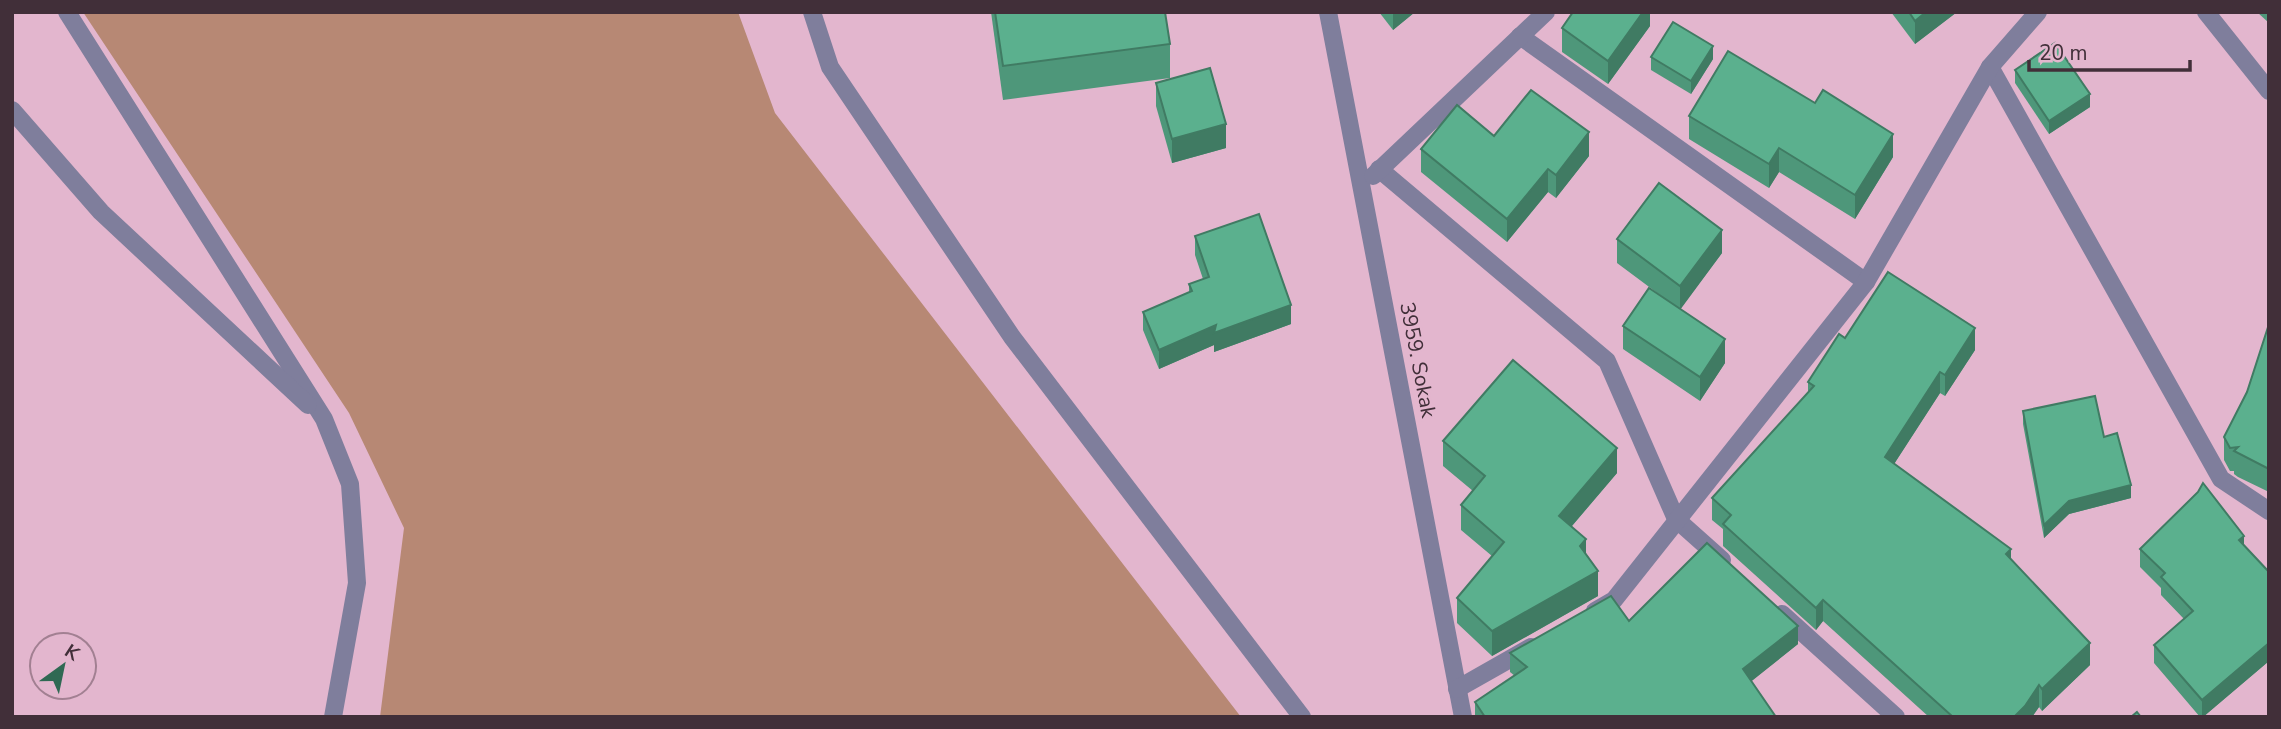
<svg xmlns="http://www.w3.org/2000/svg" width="2281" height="729" font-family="'Nunito Sans',sans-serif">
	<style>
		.green { fill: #b78874 }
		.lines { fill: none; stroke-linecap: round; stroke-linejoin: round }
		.minor { stroke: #7f7e9c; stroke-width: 18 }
		.wall { fill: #4e977a }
		.shaded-wall { fill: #407b63 }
		.building { fill: #5bb08e; stroke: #407b63; stroke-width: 2 }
		.labels { text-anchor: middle; stroke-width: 5; stroke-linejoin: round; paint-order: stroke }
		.street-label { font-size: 21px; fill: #412f39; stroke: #e3b6ce }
	</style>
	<rect width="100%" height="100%" fill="#e3b6ce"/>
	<!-- green -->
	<polygon class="green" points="83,12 738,12 775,113 1241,717 380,717 404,528 349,413"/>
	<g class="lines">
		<!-- minor -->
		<g class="minor">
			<polyline points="67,12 324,419 350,484 357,583 333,717"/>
			<polyline points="812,12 830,67 1012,337 1302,717"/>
			<polyline points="1328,12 1463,717"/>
			<polyline points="2206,12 2269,91"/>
			<polyline points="1520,36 1866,282"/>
			<polyline points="1990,67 2221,479 2269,511"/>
			<polyline points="12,110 101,212 308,405"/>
			<polyline points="1379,169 1607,361 1676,519 1722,560"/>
			<polyline points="1373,176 1546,12"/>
			<polyline points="1595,611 1614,600 1866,282 1990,67 2038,12"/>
			<polyline points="1782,614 1896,717"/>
			<polyline points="1457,689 1531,647"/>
		</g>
	</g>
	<!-- wall -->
	<g class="wall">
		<polygon points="991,12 1165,12 1170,44 1170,78 1003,100"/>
		<polygon points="1379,12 1415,12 1393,30"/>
		<polygon points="1650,12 1650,26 1608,84 1562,52 1562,28"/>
		<polygon points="1891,12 1957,12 1915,44"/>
		<polygon points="2257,12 2269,12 2269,23"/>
		<polygon points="1651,57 1713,59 1691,94 1651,70"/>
		<polygon points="2015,70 2090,107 2049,134 2015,83"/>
		<polygon points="1156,83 1226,148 1172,163 1156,106"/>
		<polygon points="1689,116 1893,157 1855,219 1779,172 1769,188 1689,139"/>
		<polygon points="1494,136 1589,156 1556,198 1548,192 1507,242 1421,172 1421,149"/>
		<polygon points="1195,236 1291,324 1214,352 1214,345 1159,369 1143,330 1143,312 1189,292 1189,284 1203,279 1195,255"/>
		<polygon points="1617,239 1722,253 1680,309 1725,363 1700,401 1623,349 1623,326 1664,298 1617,263"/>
		<polygon points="2269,324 2269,492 2238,477 2234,474 2234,471 2230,471 2224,460 2224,437 2247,392"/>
		<polygon points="1845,338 1975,350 1945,396 1940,393 1894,464 2011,560 2090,665 2042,711 2039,707 2032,717 1929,717 1823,621 1816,630 1723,546 1723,529 1712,520 1712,498 1808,393 1808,382"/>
		<polygon points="2023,411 2104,437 2131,498 2069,514 2044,538 2023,424"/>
		<polygon points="1443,441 1617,473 1572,526 1586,555 1598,596 1492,656 1457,623 1457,598 1492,556 1461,530 1461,505 1473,491 1443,466"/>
		<polygon points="2244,546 2269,572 2269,661 2203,717 2200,717 2154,663 2154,645 2184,619 2161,595 2161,588 2140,567 2140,549"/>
		<polygon points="1629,621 1798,644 1751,681 1776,717 1475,717 1475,702 1515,676 1510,672 1510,653"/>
	</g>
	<!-- shaded-wall -->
	<g class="shaded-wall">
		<polygon points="1393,12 1415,12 1393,30"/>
		<polygon points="1643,12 1650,12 1650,26 1608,84 1608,61"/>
		<polygon points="1926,12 1957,12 1915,44 1915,21"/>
		<polygon points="1713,46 1713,59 1691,94 1691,81"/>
		<polygon points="2090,94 2090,107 2049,134 2049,121"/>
		<polygon points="1226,124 1226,148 1172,163 1172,139"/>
		<polygon points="1589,132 1589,156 1556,198 1556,175"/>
		<polygon points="1893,134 1893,157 1855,219 1855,195"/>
		<polygon points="1779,148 1779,172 1769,188 1769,164"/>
		<polygon points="1548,169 1548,192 1507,242 1507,219"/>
		<polygon points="1722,230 1722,253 1680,310 1680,286"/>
		<polygon points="1291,305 1291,324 1214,352 1214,345 1159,369 1159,350 1216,325"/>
		<polygon points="1975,328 1975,350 1945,396 1945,375"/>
		<polygon points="1725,339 1725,363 1700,401 1700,377"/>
		<polygon points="1940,372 1940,393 1885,478 1885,457"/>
		<polygon points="1617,448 1617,473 1559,541 1559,516"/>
		<polygon points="2131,485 2131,498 2069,514 2044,538 2044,525 2069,501"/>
		<polygon points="2244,536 2244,554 2239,540"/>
		<polygon points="1586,539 1586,564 1580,546"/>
		<polygon points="2011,549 2011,571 2006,554"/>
		<polygon points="1598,571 1598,596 1492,656 1492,631"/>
		<polygon points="1823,600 1823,621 1816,630 1816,608"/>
		<polygon points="1798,626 1798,644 1743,688 1743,669"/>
		<polygon points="2090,643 2090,665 2042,711 2042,689"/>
		<polygon points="2269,643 2269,661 2203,717 2202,717 2202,700"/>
		<polygon points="2039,685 2039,707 2032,717 2014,717"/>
	</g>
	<!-- building -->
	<g class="building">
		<polygon points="995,12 1165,12 1170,44 1003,66"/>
		<polygon points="1573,12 1643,12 1608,61 1562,28"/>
		<polygon points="1909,12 1926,12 1915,21"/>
		<polygon points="1673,22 1713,46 1691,81 1651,57"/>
		<polygon points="2055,43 2090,94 2049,121 2015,70"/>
		<polygon points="1728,51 1815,103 1823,90 1893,134 1855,195 1779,148 1769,164 1689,116"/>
		<polygon points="1210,68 1226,124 1172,139 1156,83"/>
		<polygon points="1531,90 1589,132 1556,175 1548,169 1507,219 1421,149 1457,105 1494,136"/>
		<polygon points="1659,183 1722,230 1680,286 1617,239"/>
		<polygon points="1259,214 1291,305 1214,333 1216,325 1159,350 1143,312 1192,291 1189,284 1209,277 1195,236"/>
		<polygon points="1888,272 1975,328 1945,375 1940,372 1885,457 2011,549 2006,554 2090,643 2042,689 2039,685 2025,706 2014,717 1953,717 1823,600 1816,608 1723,524 1731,515 1712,498 1814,386 1808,382 1839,334 1845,338"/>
		<polygon points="1649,288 1725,339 1700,377 1623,326"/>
		<polygon points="2269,324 2269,469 2234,451 2238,447 2230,448 2224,437 2247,392"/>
		<polygon points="1513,360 1617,448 1559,516 1586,539 1580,546 1598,571 1492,631 1457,598 1504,542 1461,505 1485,476 1443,441"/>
		<polygon points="2095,396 2104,437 2117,433 2131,485 2069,501 2044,525 2023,411"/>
		<polygon points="2203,483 2244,536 2239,540 2269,572 2269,643 2202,700 2154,645 2193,611 2161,577 2165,573 2140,549 2198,492"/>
		<polygon points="1707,543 1798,626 1743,669 1776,717 1485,717 1475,702 1527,667 1510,653 1611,596 1629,621"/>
		<polygon points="2137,712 2141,717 2131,717"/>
	</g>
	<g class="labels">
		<!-- street labels -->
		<g class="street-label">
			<text transform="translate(1418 360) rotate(79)" y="7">3959. Sokak</text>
		</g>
	</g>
	<!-- border -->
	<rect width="2281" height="729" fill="none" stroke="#412f39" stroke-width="28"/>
	<!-- north arrow -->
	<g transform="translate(63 666) rotate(33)"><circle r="33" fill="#e3b6ce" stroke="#a28092" stroke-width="2"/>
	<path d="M0-5L12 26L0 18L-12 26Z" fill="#2f6953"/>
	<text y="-10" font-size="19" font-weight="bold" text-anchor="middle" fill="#412f39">K</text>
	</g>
	<!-- scale -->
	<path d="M2029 60v10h161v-10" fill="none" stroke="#412f39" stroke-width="3.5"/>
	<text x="2039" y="60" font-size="21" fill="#412f39" stroke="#e3b6ce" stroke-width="5" paint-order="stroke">20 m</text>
</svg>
